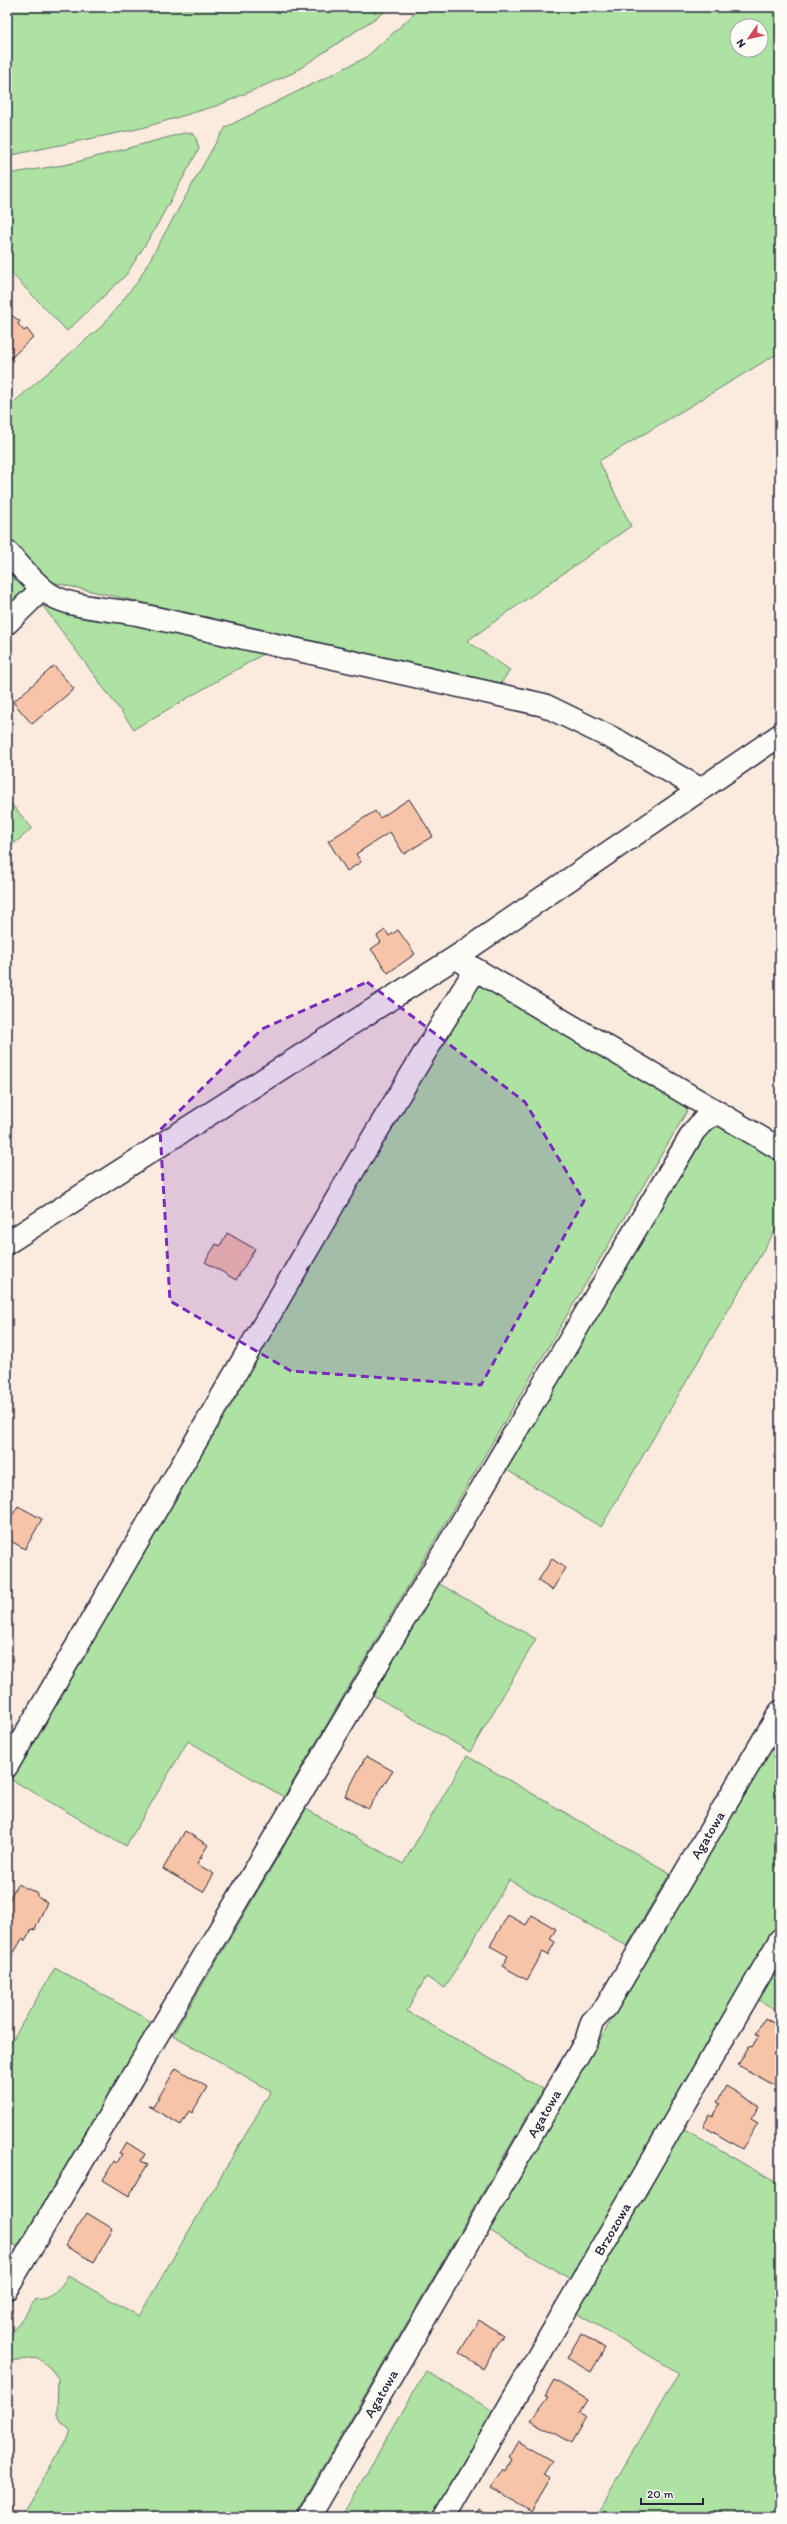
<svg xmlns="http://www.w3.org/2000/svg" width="787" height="2524" font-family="Itim,sans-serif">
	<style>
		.green { fill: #aee2a3; stroke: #68826f; fill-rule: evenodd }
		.building { fill: #f7c4a8; stroke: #22223b }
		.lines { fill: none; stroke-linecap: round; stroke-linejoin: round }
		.minor-casing { stroke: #22223b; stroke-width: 25 }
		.minor { stroke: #fdfcf7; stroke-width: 22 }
		.marked { fill: #7b2cbf; fill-opacity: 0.2; stroke: #7b2cbf; stroke-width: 3; stroke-dasharray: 8 5; stroke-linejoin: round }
		.labels { text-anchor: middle; stroke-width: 4; stroke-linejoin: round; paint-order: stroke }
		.street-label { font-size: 14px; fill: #22223b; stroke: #fdfcf7 }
	</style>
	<rect width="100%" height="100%" fill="#fbebdf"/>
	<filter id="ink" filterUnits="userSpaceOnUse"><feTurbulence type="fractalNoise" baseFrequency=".025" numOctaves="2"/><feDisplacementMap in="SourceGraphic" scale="8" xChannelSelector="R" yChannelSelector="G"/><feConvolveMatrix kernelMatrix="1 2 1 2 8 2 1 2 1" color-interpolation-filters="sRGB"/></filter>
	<g filter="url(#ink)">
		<!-- green -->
		<g class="green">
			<polygon points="7,7 392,7 293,73 219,105 142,128 7,156"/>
			<path d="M 422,7 L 780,7 L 780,352 L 599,461 L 631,526 L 467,641 L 510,670 L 501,683 L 51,582 L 7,537 L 7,408 L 102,326 L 138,281 L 215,144 L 226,127 L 365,58 ZM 737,26 L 761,26 L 761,50 L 737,50 Z"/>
			<polygon points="184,133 192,133 196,138 199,149 152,234 126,275 67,331 7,269 7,174 69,164"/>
			<polygon points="7,564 30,588 7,610"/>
			<polygon points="43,606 87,619 140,623 267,652 134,729"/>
			<polygon points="7,799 32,828 7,850"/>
			<polygon points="476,980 685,1102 687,1111 284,1797 188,1741 126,1846 7,1777"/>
			<polygon points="717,1121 780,1158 780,1222 601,1527 505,1469 709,1123"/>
			<polygon points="438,1583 536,1639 470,1752 373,1695"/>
			<polygon points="780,1731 780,1919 570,2279 489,2230"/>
			<path d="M 467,1756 L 670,1873 L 627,1946 L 509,1880 L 445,1988 L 426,1977 L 407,2011 L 543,2089 L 294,2517 L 21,2517 L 71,2431 L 61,2422 L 57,2414 L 58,2378 L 49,2367 L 38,2358 L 8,2361 L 8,2338 L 36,2299 C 52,2301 59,2289 68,2276 L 139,2316 L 271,2091 L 173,2035 L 306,1809 L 403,1864 Z"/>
			<polygon points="780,1956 780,2012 755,1998"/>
			<polygon points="55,1968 152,2022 20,2248 7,2241 7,2049"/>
			<polygon points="681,2127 780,2185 780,2517 595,2517 679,2373 573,2311"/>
			<polygon points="426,2371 493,2411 431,2517 341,2517"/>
		</g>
		<!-- building -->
		<g class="building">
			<polygon points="11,315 20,321 18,324 24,331 27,329 33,337 9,360 7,357 7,319"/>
			<polygon points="54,666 74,689 32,724 13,702"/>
			<polygon points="409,799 433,836 404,854 390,832 356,854 361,862 347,871 328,841 375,811 380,818"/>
			<polygon points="385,930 389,936 398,930 415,954 388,973 371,949 381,942 377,936"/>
			<polygon points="227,1233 255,1249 236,1280 205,1262 216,1244 220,1246"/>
			<polygon points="18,1506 42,1519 25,1549 7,1539 7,1524"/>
			<polygon points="552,1559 566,1568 552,1590 538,1581"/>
			<polygon points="366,1756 393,1771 368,1809 345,1796"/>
			<polygon points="185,1831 208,1845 201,1856 202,1859 200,1858 197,1864 214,1874 203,1892 163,1869"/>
			<polygon points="17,1884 37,1893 39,1898 47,1902 35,1930 32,1929 25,1941 22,1939 12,1956 7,1953 7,1904"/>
			<polygon points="508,1915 526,1925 532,1915 556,1929 550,1939 555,1942 548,1955 543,1952 527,1980 502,1966 508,1956 490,1946"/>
			<polygon points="765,2018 780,2027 779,2088 738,2065 749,2046 752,2047 759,2035 756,2034"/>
			<polygon points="176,2068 207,2087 192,2113 189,2111 181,2125 148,2106 153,2107"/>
			<polygon points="726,2086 759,2106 751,2119 758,2123 742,2149 703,2126 710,2114 713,2116 720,2104 717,2102"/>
			<polygon points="126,2142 145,2154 141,2161 148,2164 129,2196 103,2180 114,2161 117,2163 122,2154 119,2153"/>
			<polygon points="87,2213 113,2229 94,2262 65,2246"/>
			<polygon points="479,2320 503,2335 483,2368 459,2353"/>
			<polygon points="581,2334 605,2348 591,2372 567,2358"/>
			<polygon points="554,2380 588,2400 580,2413 586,2417 571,2443 531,2420 548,2397 545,2396"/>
			<polygon points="518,2441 552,2461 543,2475 550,2479 531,2511 491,2488 503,2469 506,2471 512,2459 509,2457"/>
			<polygon points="479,2509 492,2517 474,2517"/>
		</g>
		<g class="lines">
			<!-- minor casing -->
			<g class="minor-casing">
				<g id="minor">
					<path d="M 7,552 C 21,566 34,584 51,595 C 72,608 112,609 137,614 L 544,705 L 618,741 L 700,789"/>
					<polyline points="7,623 42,589"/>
					<polyline points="463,962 780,1149"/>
					<polyline points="7,1243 456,957 780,735"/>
					<polyline points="7,1766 360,1159 475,970"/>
					<polyline points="7,2288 694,1131 705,1119 718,1113"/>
					<path id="s1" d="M 309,2517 L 586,2041 L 592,2022 L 606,2007 L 780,1712"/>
					<path id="s2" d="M 445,2517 L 780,1940"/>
				</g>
			</g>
			<!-- minor -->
			<use href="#minor" class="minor"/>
		</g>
	</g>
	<!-- marked area -->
	<path class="marked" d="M 367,982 L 525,1102 L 584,1201 L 481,1385 L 291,1371 L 170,1301 L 160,1130 L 262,1029 Z"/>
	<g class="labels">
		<!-- street labels -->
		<g class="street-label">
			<text dy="5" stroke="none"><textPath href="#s1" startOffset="791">Agatowa</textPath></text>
			<text dy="5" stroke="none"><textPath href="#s1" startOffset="467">Agatowa</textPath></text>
			<text dy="5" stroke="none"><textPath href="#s2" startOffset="333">Brzozowa</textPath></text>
			<text dy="5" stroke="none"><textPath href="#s1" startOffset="143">Agatowa</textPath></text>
		</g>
	</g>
	<!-- margin -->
	<rect width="787" height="2524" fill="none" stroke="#fdfcf7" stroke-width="24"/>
	<rect x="12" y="12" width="763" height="2500" fill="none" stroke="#22223b" stroke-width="1.5" filter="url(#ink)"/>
	<!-- north arrow -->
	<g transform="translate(749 38) rotate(236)"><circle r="19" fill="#fdfcf7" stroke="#a5a5ac"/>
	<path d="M0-3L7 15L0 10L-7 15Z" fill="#d1495b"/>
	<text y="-6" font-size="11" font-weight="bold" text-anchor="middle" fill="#22223b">N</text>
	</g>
	<!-- scale -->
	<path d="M641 2498v6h62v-6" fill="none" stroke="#22223b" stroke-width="2"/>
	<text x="647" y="2498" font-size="12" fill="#22223b" stroke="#fdfcf7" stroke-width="3" paint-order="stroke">20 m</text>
</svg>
